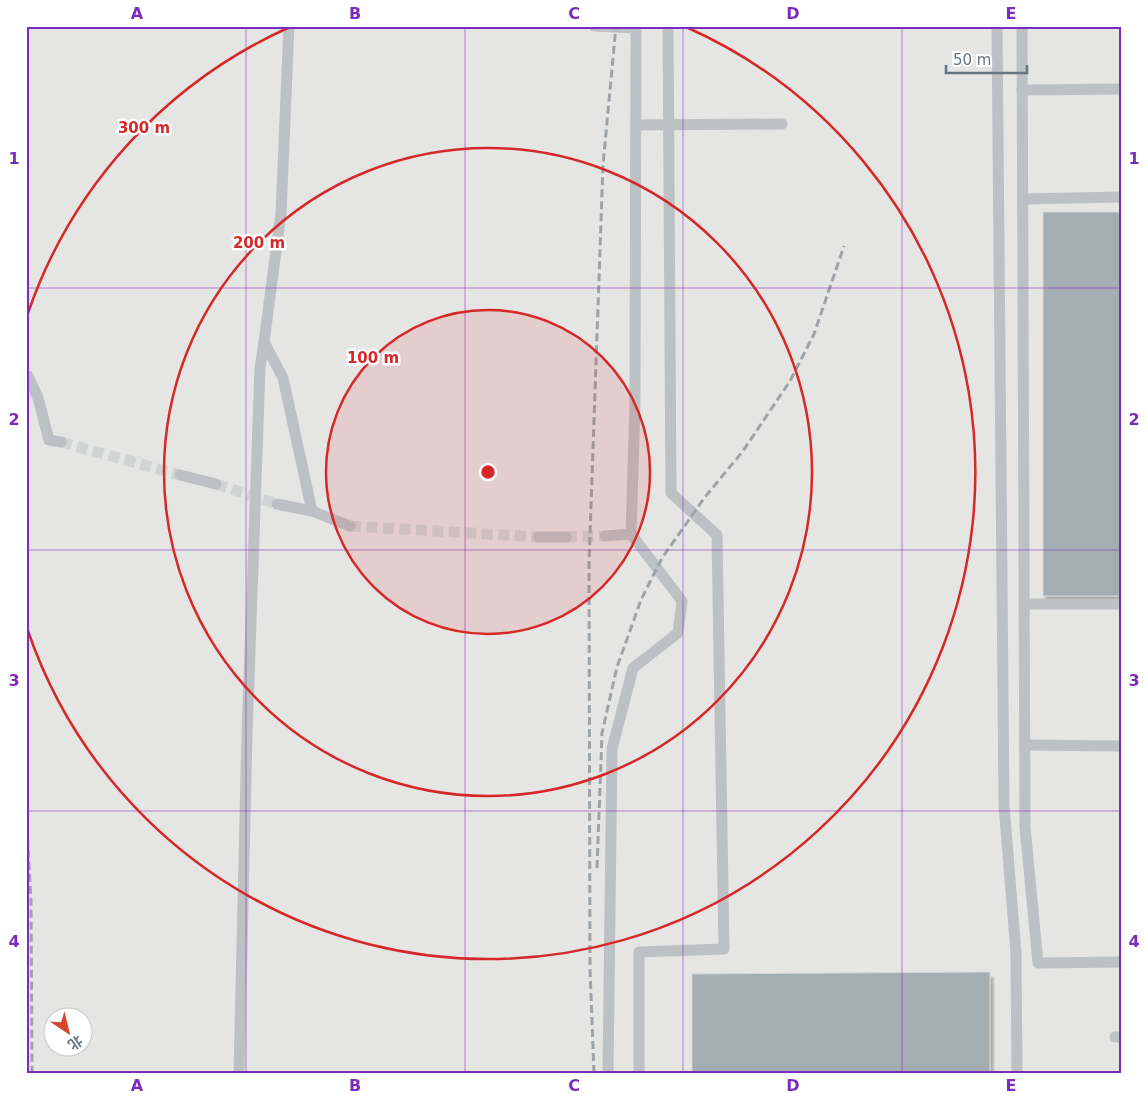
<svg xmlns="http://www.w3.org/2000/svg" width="1148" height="1099" font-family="'DejaVu Sans','Noto Sans SC',sans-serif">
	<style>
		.built { fill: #e5e5e4; fill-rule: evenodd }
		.building { fill: #a4adb1; stroke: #d5d5d3; filter: url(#shadow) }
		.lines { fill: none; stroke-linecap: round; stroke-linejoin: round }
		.minor-tunnel { stroke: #d0d4d4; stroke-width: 11; stroke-dasharray: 11 5.5; stroke-linecap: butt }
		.minor { stroke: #bdc1c4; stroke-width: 11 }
		.rail { stroke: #9da4a8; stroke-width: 3; stroke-dasharray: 8 4; stroke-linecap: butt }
		.grid { fill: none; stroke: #7b2cbf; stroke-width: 1; stroke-opacity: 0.55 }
		.ring { fill: none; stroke: #d62828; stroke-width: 2.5 }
		.centre { fill: #d62828; stroke: #fff; stroke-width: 2.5 }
		.ring-label { font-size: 15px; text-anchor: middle; font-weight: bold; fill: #d62828; stroke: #fff; stroke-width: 5; stroke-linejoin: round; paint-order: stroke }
		.neatline { fill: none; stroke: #7b2cbf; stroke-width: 2 }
		.grid-label { font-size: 16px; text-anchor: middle; font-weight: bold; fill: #7b2cbf }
	</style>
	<defs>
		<filter id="shadow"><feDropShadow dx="3" dy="5.5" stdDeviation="1" flood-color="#0004"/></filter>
	</defs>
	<rect width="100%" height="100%" fill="#f4f4f0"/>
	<!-- built -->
	<path class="built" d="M 26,26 L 1122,26 L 1122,1073 L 26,1073 ZM 52,1016 L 82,1016 L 82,1046 L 52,1046 Z"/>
	<!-- building -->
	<g class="building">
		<rect x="1043" y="212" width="79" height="384"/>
		<polygon points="990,972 990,1073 692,1073 692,974"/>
	</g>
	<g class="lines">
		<!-- minor-tunnel -->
		<g class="minor-tunnel">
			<polyline points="61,442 180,475"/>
			<polyline points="216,484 277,504"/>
			<polyline points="350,526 539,537"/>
			<polyline points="566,537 605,536"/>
		</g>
		<!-- minor -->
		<g class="minor">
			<polyline points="289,26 281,213 264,342 283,378 312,511"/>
			<polyline points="594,26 636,28"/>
			<polyline points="997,26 1004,805 1016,953 1017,1073"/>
			<polyline points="1022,26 1025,827 1038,963 1122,962"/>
			<polyline points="1022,90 1122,89"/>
			<polyline points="636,125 782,124"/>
			<polyline points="1023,199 1122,197"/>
			<polyline points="28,376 38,398 49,440 61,442"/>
			<polyline points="180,475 216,484"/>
			<polyline points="277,504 312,511 350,526"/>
			<polyline points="605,536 631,534"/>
			<polyline points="539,537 566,537"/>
			<polyline points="1024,604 1122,604"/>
			<polyline points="1025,745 1122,746"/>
			<polyline points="1115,1037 1122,1037"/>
			<polyline points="239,1073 247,734 260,368 264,342"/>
			<polyline points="608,1073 612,749 633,668 678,633 682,601 631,534 635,404 636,26"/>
			<polyline points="639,1073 639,952 724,949 717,535 671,493 668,26"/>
		</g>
		<!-- rail -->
		<g class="rail">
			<polyline points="26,814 31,901 32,1073"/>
			<polyline points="597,868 602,733 617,667 641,600 662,558 705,497 743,451 790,381 814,334 844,246"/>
			<polyline points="594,1073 590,969 589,563 603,165 616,26"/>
		</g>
	</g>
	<!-- grid -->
	<path class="grid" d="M 246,26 L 246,1073M 465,26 L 465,1073M 683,26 L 683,1073M 902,26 L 902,1073M 26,288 L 1122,288M 26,550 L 1122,550M 26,811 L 1122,811"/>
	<!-- distance rings -->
	<circle cx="488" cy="472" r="162" fill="#d62828" fill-opacity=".12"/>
	<g class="ring">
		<circle cx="488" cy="472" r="162"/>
		<circle cx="488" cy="472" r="324"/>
		<path d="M28 313A487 487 0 0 1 290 27M686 27A487 487 0 1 1 28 631"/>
	</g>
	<circle cx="488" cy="472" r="8" class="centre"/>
	<g class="ring-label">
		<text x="144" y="133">300 m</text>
		<text x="259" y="248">200 m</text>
		<text x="373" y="363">100 m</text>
	</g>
	<!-- border -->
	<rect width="1148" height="1099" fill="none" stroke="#ffffff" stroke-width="55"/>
	<!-- north arrow -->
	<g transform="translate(68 1032) rotate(145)"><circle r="24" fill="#ffffff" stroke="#c1c8cc"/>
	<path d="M0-4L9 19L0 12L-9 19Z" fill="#d7462d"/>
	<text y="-8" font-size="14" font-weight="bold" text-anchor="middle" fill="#657680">北</text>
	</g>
	<!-- scale -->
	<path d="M946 65v8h81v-8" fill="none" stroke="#657680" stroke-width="2.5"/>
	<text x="953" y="65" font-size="15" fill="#657680" stroke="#ffffff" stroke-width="4" paint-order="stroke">50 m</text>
	<rect x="28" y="28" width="1092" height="1044" class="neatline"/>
	<g class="grid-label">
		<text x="137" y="19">A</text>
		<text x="355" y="19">B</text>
		<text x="574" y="19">C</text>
		<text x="793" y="19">D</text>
		<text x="1011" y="19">E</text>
		<text x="14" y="164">1</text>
		<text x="1134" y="164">1</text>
		<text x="14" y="425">2</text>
		<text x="1134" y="425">2</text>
		<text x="14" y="686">3</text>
		<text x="1134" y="686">3</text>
		<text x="14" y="947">4</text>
		<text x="1134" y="947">4</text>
		<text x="137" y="1091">A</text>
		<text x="355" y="1091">B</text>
		<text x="574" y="1091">C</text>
		<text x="793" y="1091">D</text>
		<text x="1011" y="1091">E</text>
	</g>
</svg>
